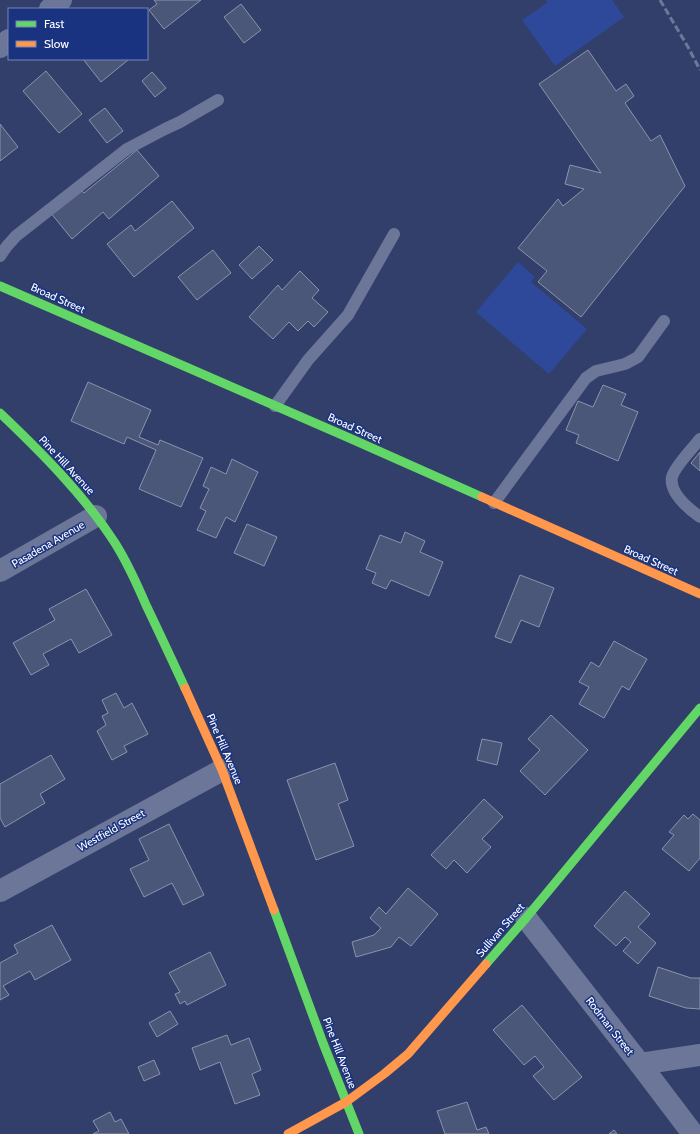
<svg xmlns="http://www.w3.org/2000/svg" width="700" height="1134" font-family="Cabin,sans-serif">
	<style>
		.green { fill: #2e4999 }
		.building { fill: #4b5779; stroke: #8b93ae }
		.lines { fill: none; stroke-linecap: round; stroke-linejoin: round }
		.lane { stroke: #6c7698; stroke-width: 12 }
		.street { stroke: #6c7698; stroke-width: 22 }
		.fast { stroke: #63d668; stroke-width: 9 }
		.slow { stroke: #ff974d; stroke-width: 9 }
		.rail { stroke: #6d7998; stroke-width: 3; stroke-dasharray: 7 3; stroke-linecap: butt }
		.labels { text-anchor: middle; stroke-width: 3; stroke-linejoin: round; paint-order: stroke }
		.street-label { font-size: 11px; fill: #fff; stroke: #1a3381 }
	</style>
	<rect width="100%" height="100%" fill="#313f6a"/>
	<!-- green -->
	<g class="green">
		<polygon points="546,0 612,0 624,17 555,66 522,20 547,3"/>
		<polygon points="518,262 535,277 531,282 587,329 549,374 476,312"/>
	</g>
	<!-- building -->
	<g class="building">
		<polygon points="154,0 201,0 164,29 149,10 157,4"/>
		<polygon points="241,4 261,30 244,43 224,17"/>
		<polygon points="588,50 616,91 626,84 634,96 625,103 651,141 660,135 685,186 581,317 538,282 547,271 518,248 558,199 563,206 584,189 565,184 570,165 601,173 539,84"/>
		<polygon points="83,59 128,59 128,60 101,82"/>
		<polygon points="46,71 82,114 59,133 23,91"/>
		<polygon points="152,72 166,88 155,97 142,81"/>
		<polygon points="105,108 123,131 107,143 89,120"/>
		<polygon points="0,124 18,147 0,161"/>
		<polygon points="137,150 159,176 109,219 103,212 72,239 50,212 79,188 84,193"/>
		<polygon points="172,201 194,228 134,277 107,244 131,225 135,231"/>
		<polygon points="259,246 273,260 252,279 239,265"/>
		<polygon points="213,250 231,273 197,300 178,277"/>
		<polygon points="300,271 319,290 312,298 328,312 314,327 308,321 298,331 289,322 273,339 249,317 278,285 282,290"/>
		<polygon points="88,382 151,410 139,437 158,445 160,440 203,458 181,507 139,489 156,450 127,437 124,444 71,421"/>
		<polygon points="603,385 626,394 621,405 638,412 618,461 576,443 579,435 566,430 578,401 593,407"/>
		<polygon points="700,452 700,471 691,463"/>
		<polygon points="232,459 258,472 235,522 226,517 216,538 197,530 206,511 200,508 209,489 203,486 211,467 226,474"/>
		<polygon points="247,524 277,537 264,566 234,553"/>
		<polygon points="405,532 425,541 420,552 443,562 429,596 391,580 386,589 372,583 376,573 366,569 380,535 401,543"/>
		<polygon points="520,575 554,588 539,627 521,620 511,643 495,637"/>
		<polygon points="86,589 112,635 79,653 71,639 43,654 49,665 31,675 13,643 55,620 49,609"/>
		<polygon points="614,641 647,659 629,690 622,686 604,718 579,704 589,687 579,682 591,662 599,667"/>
		<polygon points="116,693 124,708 132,703 148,734 124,746 127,752 112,760 97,731 106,725 102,716 108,713 102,700"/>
		<polygon points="551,715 588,750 545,795 520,771 540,750 528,739"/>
		<polygon points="482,739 502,743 497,765 477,760"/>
		<polygon points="51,755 65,779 40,794 45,803 5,827 0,818 0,784"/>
		<polygon points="335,763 348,800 338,804 354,846 316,860 287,780"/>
		<polygon points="484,799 503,817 482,839 491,847 467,873 454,860 446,869 431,855"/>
		<polygon points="693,814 700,820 700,858 689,871 662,849 674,835 669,832 684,815 688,819"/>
		<polygon points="169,824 204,895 183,905 172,883 144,897 130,869 149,860 139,839"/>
		<polygon points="408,888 438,914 411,946 399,937 391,947 356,957 352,942 374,935 381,928 370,918 379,907 386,914"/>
		<polygon points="625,891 650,914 638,927 656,943 638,964 623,951 631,942 625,937 616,946 594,926"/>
		<polygon points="52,925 71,960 35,980 30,971 3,986 9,995 0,1000 0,963 18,953 14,945"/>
		<polygon points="210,952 226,985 187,1005 185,1001 180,1004 175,994 180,992 169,973"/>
		<polygon points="658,967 691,978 700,978 700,1009 686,1008 649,996"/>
		<polygon points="522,1005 582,1077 554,1100 533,1076 544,1067 535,1056 524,1065 493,1030"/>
		<polygon points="170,1011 178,1024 157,1037 149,1023"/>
		<polygon points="227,1035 231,1045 249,1038 261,1070 252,1074 260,1095 235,1104 220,1062 200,1070 192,1048"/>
		<polygon points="154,1060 160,1074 144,1081 138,1067"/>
		<polygon points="467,1102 477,1130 486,1127 489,1134 445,1134 437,1111"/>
		<polygon points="110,1112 115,1122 121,1119 129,1134 93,1134 99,1131 93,1121"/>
		<polygon points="614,1130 617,1134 609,1134"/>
	</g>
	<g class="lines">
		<!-- lane -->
		<g class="lane">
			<polyline points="0,256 7,246 16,236 127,149 165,129 180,122 218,100"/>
			<polyline points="275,406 308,360 348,315 394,234"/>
			<path d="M 700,439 C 693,448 675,466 672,477 C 669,493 689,509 700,517"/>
			<polyline points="494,503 586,378 596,371 625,364 638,357 664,321"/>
		</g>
		<!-- street -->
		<g class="street">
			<polyline points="50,9 61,0"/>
			<polyline points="0,47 9,40"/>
			<polyline points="0,571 96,516"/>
			<polyline points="0,891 222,770"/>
			<polyline points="526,918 640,1064 693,1134"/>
			<polyline points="640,1064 700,1055"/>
		</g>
		<!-- fast -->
		<g class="fast">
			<polyline points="0,286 347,437 482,497"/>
			<path d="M 0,413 C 41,452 84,495 115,543 C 127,562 137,584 146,605 C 159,632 172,660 185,688"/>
			<polyline points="274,910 323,1043 359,1134"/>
			<polyline points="486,964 526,918 700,708"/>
		</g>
		<!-- slow -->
		<g class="slow">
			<polyline points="482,497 700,594"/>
			<polyline points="185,688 222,770 274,910"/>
			<polyline points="288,1134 346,1102 384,1074 408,1054 486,964"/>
		</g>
		<!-- rail -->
		<polyline class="rail" points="660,0 688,47 700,70"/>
	</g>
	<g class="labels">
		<!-- street labels -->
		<g class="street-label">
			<text transform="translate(58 298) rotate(24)" y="4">Broad Street</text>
			<text transform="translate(355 428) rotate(24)" y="4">Broad Street</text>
			<text transform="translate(67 465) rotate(47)" y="4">Pine Hill Avenue</text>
			<text transform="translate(48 544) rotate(-30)" y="4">Pasadena Avenue</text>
			<text transform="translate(651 560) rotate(24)" y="4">Broad Street</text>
			<text transform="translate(225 749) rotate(67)" y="4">Pine Hill Avenue</text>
			<text transform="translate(111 830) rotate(-29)" y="4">Westfield Street</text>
			<text transform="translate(500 930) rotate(-49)" y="4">Sullivan Street</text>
			<text transform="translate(610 1026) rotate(52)" y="4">Rodman Street</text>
			<text transform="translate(340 1053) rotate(69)" y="4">Pine Hill Avenue</text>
		</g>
	</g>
	<!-- legend -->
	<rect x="8" y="8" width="140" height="52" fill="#1a3381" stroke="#7685b3"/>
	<rect x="16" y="21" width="20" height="6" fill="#63d668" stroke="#7685b3"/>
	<text x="44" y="28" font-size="12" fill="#ffffff">Fast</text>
	<rect x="16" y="41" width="20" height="6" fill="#ff974d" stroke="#7685b3"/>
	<text x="44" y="48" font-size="12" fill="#ffffff">Slow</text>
</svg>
